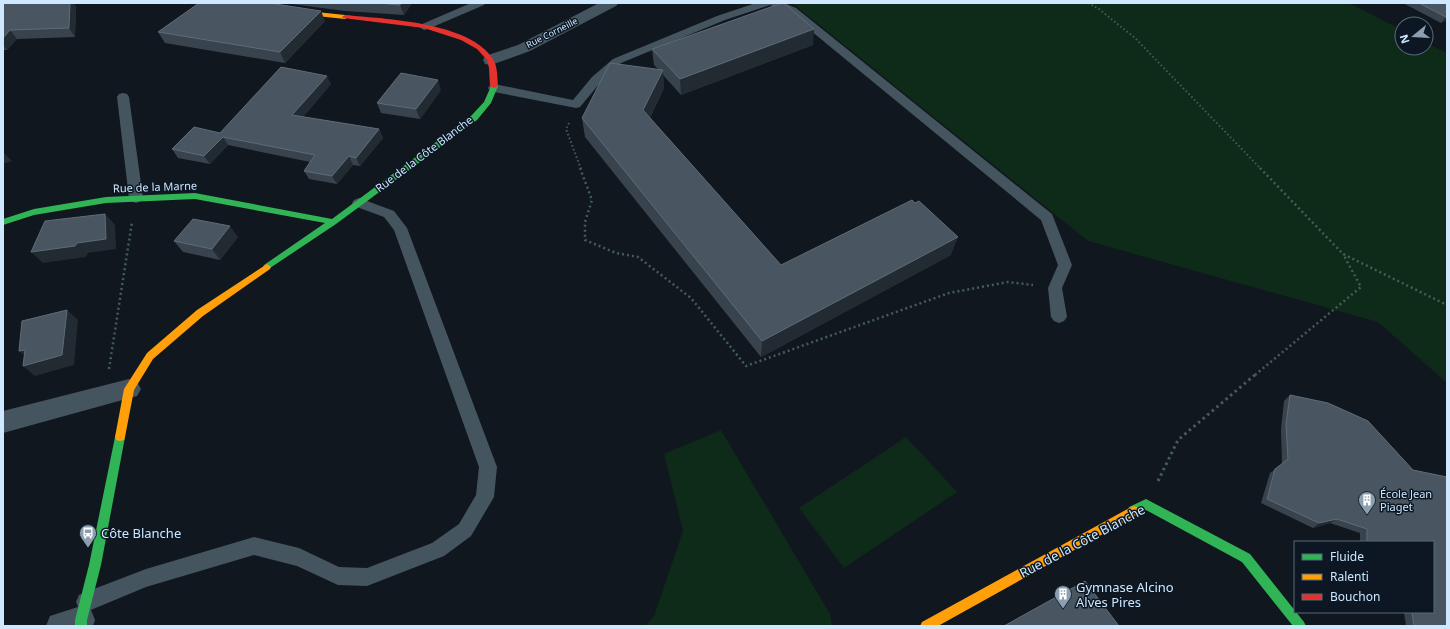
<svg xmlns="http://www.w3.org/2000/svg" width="1450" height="629" font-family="'Noto Sans',sans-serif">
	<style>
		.green { fill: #0e2a19 }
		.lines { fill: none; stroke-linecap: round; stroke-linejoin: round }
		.path-far2 { stroke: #425e58; stroke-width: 2; stroke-dasharray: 1.5 2.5; stroke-linecap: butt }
		.path-far1 { stroke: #425e58; stroke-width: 2.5; stroke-dasharray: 2 3; stroke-linecap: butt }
		.path { stroke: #425e58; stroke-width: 3; stroke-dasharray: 2.5 3.5; stroke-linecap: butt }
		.lane { fill: #45555f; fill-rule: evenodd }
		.street { fill: #45555f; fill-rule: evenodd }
		.fast { fill: #30b455; fill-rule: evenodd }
		.slow { fill: #ff9f0a; fill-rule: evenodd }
		.jam { fill: #e5322d; fill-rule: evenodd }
		.wall { fill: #39434d }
		.shaded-wall { fill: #222a32 }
		.building { fill: #495560; stroke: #5e6c79 }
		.labels { text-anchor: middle; stroke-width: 3; stroke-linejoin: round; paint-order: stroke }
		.far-street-label { font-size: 9px; fill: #cde8ff; stroke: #0c1723 }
		.street-label { font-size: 11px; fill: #cde8ff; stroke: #0c1723 }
		.poi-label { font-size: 11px; fill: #cde8ff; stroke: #0c1723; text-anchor: start }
		.near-poi-label { font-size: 13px; fill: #cde8ff; stroke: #0c1723; text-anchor: start }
		.near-street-label { font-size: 13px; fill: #cde8ff; stroke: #0c1723 }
	</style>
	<rect width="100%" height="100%" fill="#11171e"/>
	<!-- green -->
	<g class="green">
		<polygon points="792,3 1349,3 1402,30 1402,48 1426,48 1426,43 1447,53 1447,383 1378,322 1088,241"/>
		<polygon points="721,430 830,614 832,626 645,626 654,616 683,531 664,454"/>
		<polygon points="906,437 957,492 844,568 799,508"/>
	</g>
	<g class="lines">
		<!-- path-far2 -->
		<g class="path-far2">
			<polyline points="1088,3 1099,9 1135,38 1261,169"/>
			<polyline points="569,123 566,129 581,169"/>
		</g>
		<!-- path-far1 -->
		<g class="path-far1">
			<polyline points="580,168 592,200 585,222 585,240 616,253 638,257 691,298 746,366 949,293 1008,282 1033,285"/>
			<polyline points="1260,168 1343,254 1447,305"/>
			<polyline points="109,369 132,222"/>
			<polyline points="1255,375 1361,287 1343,254"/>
		</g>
		<!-- path -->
		<polyline class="path" points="1158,481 1178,440 1256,374"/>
		<!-- lane -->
		<g class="lane">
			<polygon points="471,3 485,3 484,5 428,29 424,30 419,27 420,25"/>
			<polygon points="756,3 784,3 796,8 1052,214 1072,265 1062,288 1067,317 1064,321 1059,323 1054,321 1051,317 1048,288 1058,265 1041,220 788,12 770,5 725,20 621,63 600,83 580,107 576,108 494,92 490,91 488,88 490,85 494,84 573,100 592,77 613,59 717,16"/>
			<polygon points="123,93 127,94 129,97 143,198 141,201 136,203 131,201 129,198 117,97 119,94"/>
			<polygon points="359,198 394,211 407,228 497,467 494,497 471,536 444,556 367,586 338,585 297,566 254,555 146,587 86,612 79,609 76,602 79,595 86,592 146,569 254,537 299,548 339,567 367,568 432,543 459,524 476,495 479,467 394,230 384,217 354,206 352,203 354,200"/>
		</g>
		<!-- street -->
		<g class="street">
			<polygon points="599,3 619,3 616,6 530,51 491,65 485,64 483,60 485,56 518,45"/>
			<polygon points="129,379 137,382 141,389 137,396 3,433 3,411"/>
			<polygon points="81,606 91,610 95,620 93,626 46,626 50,616"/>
		</g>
		<!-- fast -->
		<g class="fast">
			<polygon points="492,84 494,84 498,86 491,103 477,120 336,224 267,270 263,267 264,265 325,223 195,199 106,203 34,215 3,225 3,219 34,209 106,197 195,193 332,219 471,116 484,102"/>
			<polygon points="120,433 124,434 125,437 101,565 87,620 87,626 75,626 75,620 89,565 115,437 116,434"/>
			<polygon points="1146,499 1250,554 1304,622 1306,626 1293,626 1242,562 1146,510 1133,516 1129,515 1128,511 1129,507"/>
		</g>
		<!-- slow -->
		<g class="slow">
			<polygon points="246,3 258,3 288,9 345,15 348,17 345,19 288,13"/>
			<polygon points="267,264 271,267 270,269 203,316 153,359 134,390 125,437 124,440 120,441 116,440 115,437 124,389 147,353 197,310"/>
			<polygon points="1133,506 1137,507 1138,511 1137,515 938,626 920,626 922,622"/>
		</g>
		<!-- jam -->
		<path class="jam" d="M 345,15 C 385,19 470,22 493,59 C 498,67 497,78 498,86 L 494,88 L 490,86 L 489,68 L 487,60 L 477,49 L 461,40 L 424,28 L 343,18 L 342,17 Z"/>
	</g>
	<!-- wall -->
	<g class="wall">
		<polygon points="3,3 73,3 76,7 75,37 17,39 7,50 3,50"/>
		<polygon points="284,3 412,3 404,15 345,11"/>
		<polygon points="1403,3 1447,3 1447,20 1441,23"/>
		<polygon points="325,21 285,63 165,43 158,32"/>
		<polygon points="813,45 681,95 663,75 664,88 650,118 781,265 951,255 761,357 585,137 582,118 658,69 654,65 652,49"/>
		<polygon points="331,84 303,117 379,129 383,138 360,166 353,165 337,184 309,179 304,171 310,162 228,145 210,164 178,158 172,149 220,133"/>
		<polygon points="441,90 420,119 381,113 377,103"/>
		<polygon points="238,237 220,260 183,252 174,241"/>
		<polygon points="1290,395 1328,403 1368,421 1413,470 1447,477 1447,626 1406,626 1404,612 1433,612 1433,542 1360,542 1360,533 1330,523 1313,528 1261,503 1270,473 1282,464 1281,429 1284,401"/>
	</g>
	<!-- shaded-wall -->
	<g class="shaded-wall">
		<polygon points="70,3 73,3 76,7 75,37 69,28"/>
		<polygon points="401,3 412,3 404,15 400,5"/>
		<polygon points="321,11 325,21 285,63 280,52"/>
		<polygon points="1447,16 1447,20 1441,23 1446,17"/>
		<polygon points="814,29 813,45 681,95 680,79"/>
		<polygon points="10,30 17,39 7,50 3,45 3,38"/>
		<polygon points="663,70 664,88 645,128 643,110"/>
		<polygon points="327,76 331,84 297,124 292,115"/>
		<polygon points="438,80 441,90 420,119 416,109"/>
		<polygon points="379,129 383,138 360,166 356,158"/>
		<polygon points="223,137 228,145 210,164 204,156"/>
		<polygon points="3,152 12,161 3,164"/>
		<polygon points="349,156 353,165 337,184 332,176"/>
		<polygon points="105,214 115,225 116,249 88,253 86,257 43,263 31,252 77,243"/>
		<polygon points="230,226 238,237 220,260 212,249"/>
		<polygon points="958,237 951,255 761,357 762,341"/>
		<polygon points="67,310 78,320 74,365 35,376 23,366"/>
		<polygon points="25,350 31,361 19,351"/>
		<polygon points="1337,519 1330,523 1313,528 1319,523"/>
	</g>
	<!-- building -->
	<g class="building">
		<polygon points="3,3 70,3 69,28 10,30 3,38"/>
		<polygon points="199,3 269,3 321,11 280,52 158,32"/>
		<polygon points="377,3 401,3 400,5"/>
		<polygon points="782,3 784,3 814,29 680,79 652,49"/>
		<polygon points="1419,3 1447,3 1447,16 1446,17"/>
		<polygon points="610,63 663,70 643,110 781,265 912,200 915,203 919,201 958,237 762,341 582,118"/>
		<polygon points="281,67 327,76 292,115 379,129 356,158 349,156 332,176 304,171 315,155 223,137 204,156 172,149 194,127 220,133"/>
		<polygon points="401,73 438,80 416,109 377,103"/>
		<polygon points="105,214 106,239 77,243 75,246 31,252 45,221"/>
		<polygon points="193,219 230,226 212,249 174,241"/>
		<polygon points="67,310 62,355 23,366 25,350 19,351 22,321"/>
		<polygon points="1290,395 1328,403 1368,421 1413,470 1447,477 1447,626 1414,626 1412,612 1433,612 1433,542 1367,542 1367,529 1337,519 1319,523 1267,499 1275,469 1288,459 1286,424"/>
		<polygon points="1085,581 1119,626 1004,626"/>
	</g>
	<!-- icons -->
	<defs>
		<g id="building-pin" transform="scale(0.9)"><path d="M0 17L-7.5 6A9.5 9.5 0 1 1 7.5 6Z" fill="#8b9fb0" stroke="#0c1723"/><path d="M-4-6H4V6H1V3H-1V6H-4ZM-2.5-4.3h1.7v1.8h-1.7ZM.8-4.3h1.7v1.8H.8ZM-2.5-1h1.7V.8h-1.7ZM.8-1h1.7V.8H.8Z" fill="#fff"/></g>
		<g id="bus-pin" transform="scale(0.9)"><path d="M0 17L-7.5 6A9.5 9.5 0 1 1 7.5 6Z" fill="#8b9fb0" stroke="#0c1723"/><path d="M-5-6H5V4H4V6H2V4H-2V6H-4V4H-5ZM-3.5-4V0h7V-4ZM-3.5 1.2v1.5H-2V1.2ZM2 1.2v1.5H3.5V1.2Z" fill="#fff"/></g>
	</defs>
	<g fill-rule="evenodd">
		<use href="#building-pin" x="1367" y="500"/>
		<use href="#bus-pin" x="88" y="533"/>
		<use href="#building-pin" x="1063" y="594"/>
	</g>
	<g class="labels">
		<!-- far-street labels -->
		<g class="far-street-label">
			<text transform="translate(552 33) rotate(-27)" y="3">Rue Corneille</text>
		</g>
		<!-- street labels -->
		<g class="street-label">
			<text transform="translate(424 154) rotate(-37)" y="4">Rue de la Côte Blanche</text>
			<text transform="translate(155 187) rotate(-2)" y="4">Rue de la Marne</text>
		</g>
		<!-- poi labels -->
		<g class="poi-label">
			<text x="1380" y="498">École Jean<tspan x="1380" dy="13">Piaget</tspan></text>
		</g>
		<!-- near-poi labels -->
		<g class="near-poi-label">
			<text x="101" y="538">Côte Blanche</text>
			<text x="1076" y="592">Gymnase Alcino<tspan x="1076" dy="15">Alves Pires</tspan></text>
		</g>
		<!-- near-street labels -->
		<g class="near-street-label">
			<text transform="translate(1082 541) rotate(-28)" y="5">Rue de la Côte Blanche</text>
		</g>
	</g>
	<!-- border -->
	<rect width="1450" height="629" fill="none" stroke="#cde8ff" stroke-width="8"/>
	<!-- legend -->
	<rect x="1294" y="541" width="140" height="72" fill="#0c1723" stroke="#596b7b"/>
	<rect x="1302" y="554" width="20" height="6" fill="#30b455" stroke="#596b7b"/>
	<text x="1330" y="561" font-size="12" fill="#cde8ff">Fluide</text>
	<rect x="1302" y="574" width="20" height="6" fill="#ff9f0a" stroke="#596b7b"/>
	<text x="1330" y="581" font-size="12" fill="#cde8ff">Ralenti</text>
	<rect x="1302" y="594" width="20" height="6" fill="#e5322d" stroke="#596b7b"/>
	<text x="1330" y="601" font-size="12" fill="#cde8ff">Bouchon</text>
	<!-- north arrow -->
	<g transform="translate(1414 36) rotate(252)"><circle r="19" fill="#0c1723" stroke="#596b7b"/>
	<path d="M0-3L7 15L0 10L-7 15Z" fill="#8b9fb0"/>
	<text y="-6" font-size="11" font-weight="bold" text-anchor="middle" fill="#cde8ff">N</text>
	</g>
</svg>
